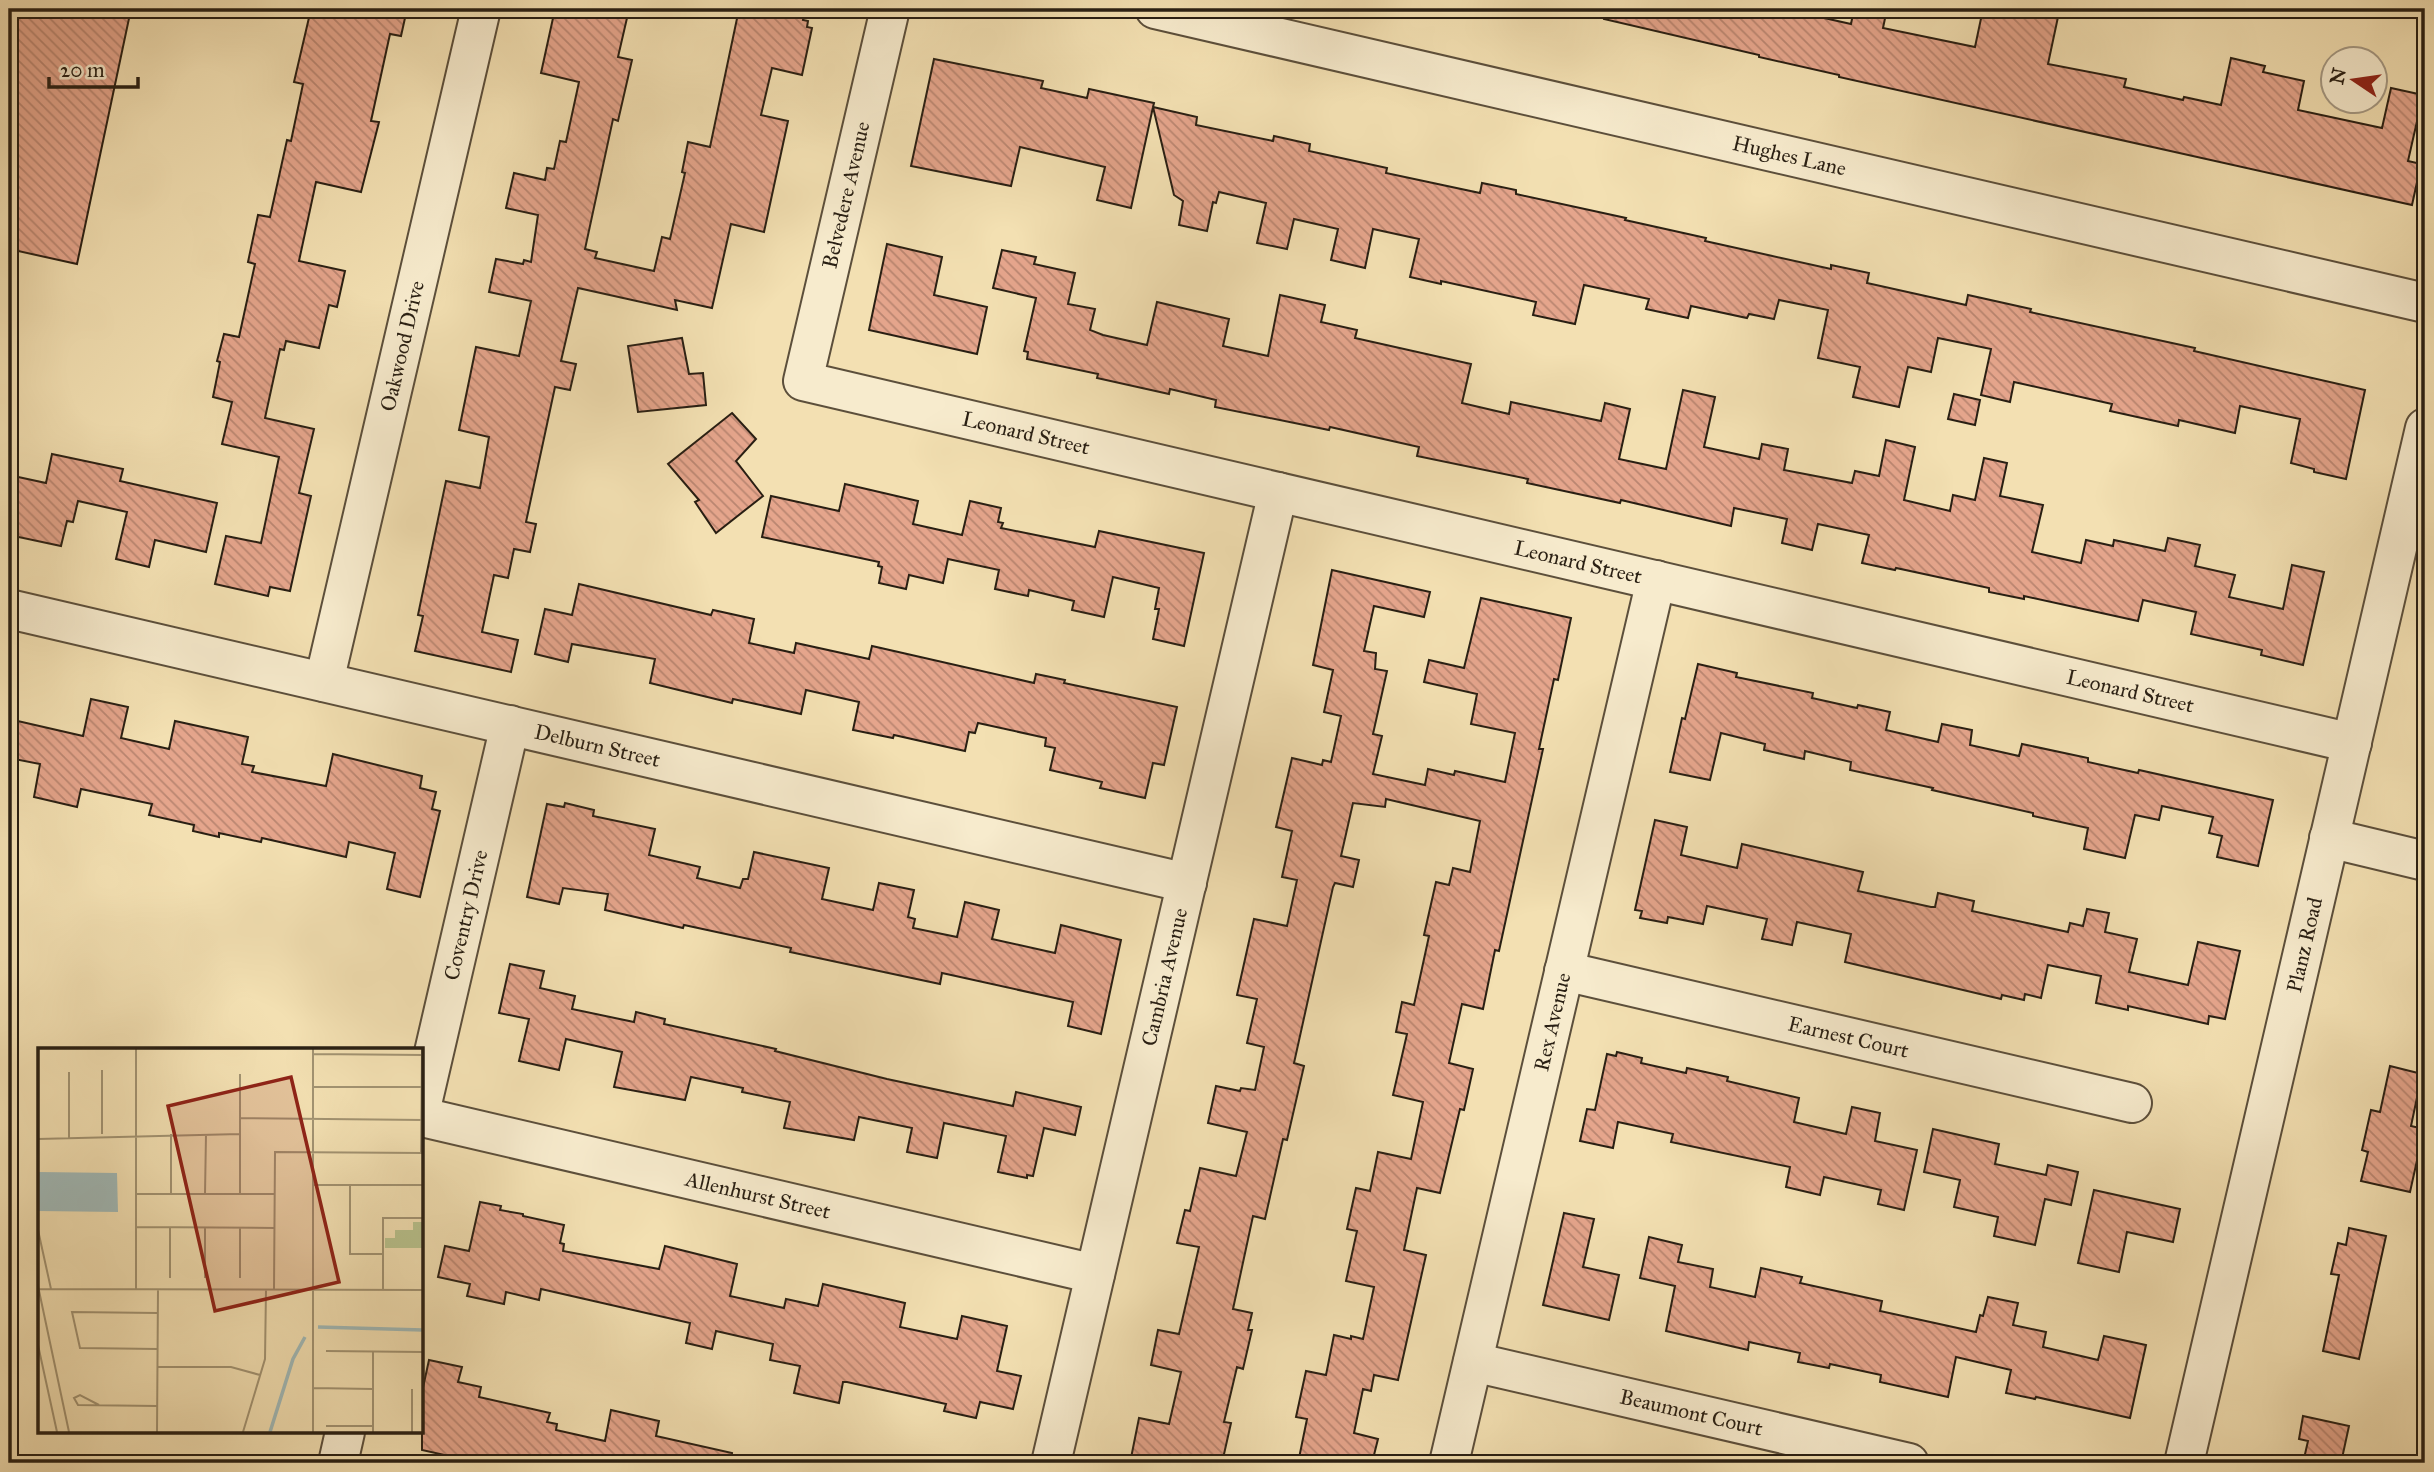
<svg xmlns="http://www.w3.org/2000/svg" width="2434" height="1472" font-family="'IM FELL Great Primer',serif">
	<style>
		.building { fill: url(#building-back-hatch); stroke: #291f13; stroke-width: 2 }
		.lines { fill: none; stroke-linecap: round; stroke-linejoin: round }
		.minor-casing { stroke: #5c4f3b; stroke-width: 42 }
		.minor { stroke: #f7ebcd; stroke-width: 38 }
		.labels { text-anchor: middle; stroke-width: 5; stroke-linejoin: round; paint-order: stroke }
		.street-label { font-size: 21px; fill: #291f13; stroke: #f7ebcd }
		.inset-river { fill: none; stroke: #a1bab8; stroke-width: 3.5 }
		.inset-road { fill: none; stroke: #a29372; stroke-width: 2 }
		.view { fill: #8f2418; fill-opacity: 0.15; stroke: #8f2418; stroke-width: 3.5 }
		.inset-edge { fill: none; stroke: #291f13; stroke-width: 3.5 }
	</style>
	<defs>
		<pattern id="building-back-hatch" width="6" height="6" patternUnits="userSpaceOnUse" patternTransform="scale(1.75)"><rect width="6" height="6" fill="#e5a58c"/><path d="M-1 5l2 2M0 0l6 6M5-1l2 2" fill="none" stroke="#ba8671"/></pattern>
	</defs>
	<rect width="100%" height="100%" fill="#f3e0b2"/>
	<filter id="stains"><feTurbulence type="fractalNoise" baseFrequency=".00286" numOctaves="4"/><feColorMatrix values="0 0 0 0 .2 0 0 0 0 .09 0 0 0 0 .02 0 0 0 .5 -.17"/></filter>
	<radialGradient id="worn" r=".72"><stop offset=".6" stop-color="#630" stop-opacity="0"/><stop offset="1" stop-color="#630" stop-opacity=".3"/></radialGradient>
	<!-- building -->
	<g class="building">
		<polygon points="9,9 131,9 77,264 9,249"/>
		<polygon points="311,9 407,9 401,36 390,34 371,121 379,122 361,192 316,182 299,261 345,271 337,307 329,305 319,348 286,341 284,350 280,349 265,418 314,429 299,493 311,496 290,591 270,587 268,596 215,584 226,536 261,543 279,457 222,444 232,402 213,397 220,362 217,361 224,334 239,337 255,264 248,262 258,215 270,217 287,140 291,141 303,84 294,82"/>
		<polygon points="555,9 611,9 610,14 627,18 618,57 632,60 618,121 613,119 585,249 597,252 595,258 654,271 662,237 670,239 685,173 682,172 688,142 710,147 739,9 805,9 803,20 808,21 807,27 812,28 802,75 772,68 761,115 788,121 764,232 731,224 712,308 675,300 677,310 578,288 561,361 576,364 570,390 555,387 526,522 536,524 530,552 514,549 508,578 494,575 482,632 518,640 511,672 415,651 423,616 418,615 446,481 480,488 489,437 459,430 476,347 519,356 531,301 489,292 496,259 523,264 524,260 531,262 538,215 506,208 514,173 545,180 547,168 554,169 560,141 566,142 579,82 541,73"/>
		<polygon points="1605,9 1784,9 1851,24 1854,9 1887,9 1883,28 1975,47 1983,9 2022,9 2058,17 2048,64 2126,79 2124,87 2183,100 2184,97 2221,105 2231,58 2265,66 2263,72 2304,81 2298,110 2382,128 2391,88 2423,95 2408,161 2421,164 2412,205 1839,77 1839,75 1759,57 1759,55 1604,19"/>
		<polygon points="934,59 1043,81 1041,88 1087,98 1089,89 1154,103 1153,107 1197,117 1196,125 1273,141 1274,136 1310,144 1309,151 1387,168 1386,173 1480,193 1482,183 1516,190 1516,194 1626,218 1625,220 1706,238 1705,241 1831,269 1831,265 1869,273 1867,283 1966,305 1968,295 2031,309 2030,312 2195,348 2194,351 2365,390 2346,479 2314,472 2314,469 2291,463 2300,419 2240,406 2235,433 2179,420 2178,426 2110,411 2112,404 2014,382 2010,402 1981,395 1991,349 1938,338 1931,372 1908,367 1899,407 1853,397 1860,367 1818,358 1828,310 1779,300 1774,319 1749,314 1747,318 1691,306 1688,318 1646,309 1649,299 1584,285 1575,324 1533,315 1536,302 1441,281 1441,284 1410,277 1419,239 1373,229 1365,268 1331,260 1338,229 1294,219 1287,249 1257,243 1266,203 1219,192 1216,203 1213,202 1207,231 1179,225 1183,201 1174,195 1153,107 1131,208 1097,200 1105,167 1020,147 1011,186 911,166"/>
		<polygon points="887,244 942,257 934,295 987,307 977,354 869,330"/>
		<polygon points="1002,250 1036,257 1034,264 1075,273 1068,304 1095,309 1090,330 1103,335 1147,345 1157,302 1229,319 1223,346 1268,356 1280,295 1325,305 1321,322 1357,330 1355,338 1471,364 1462,403 1509,414 1511,402 1601,421 1605,403 1630,409 1619,459 1666,469 1683,390 1715,397 1704,447 1759,459 1762,444 1788,449 1784,470 1852,483 1855,471 1879,476 1886,440 1915,447 1904,500 1950,511 1953,495 1975,500 1984,458 2007,463 2000,496 2043,505 2032,552 2081,563 2086,540 2113,546 2114,540 2165,551 2168,538 2200,545 2195,566 2235,575 2229,597 2283,609 2292,565 2324,572 2303,665 2261,655 2262,650 2191,634 2196,612 2143,600 2138,621 2024,596 2024,599 1989,592 1989,588 1896,568 1895,570 1862,563 1869,535 1818,524 1812,550 1782,543 1787,519 1734,508 1731,526 1621,500 1620,503 1527,483 1528,479 1417,456 1419,447 1330,427 1329,430 1215,407 1216,400 1170,389 1169,394 1097,378 1098,374 1027,359 1028,352 1024,351 1036,298 993,288"/>
		<polygon points="682,338 689,374 703,373 706,405 638,412 628,346"/>
		<polygon points="1954,394 1980,400 1975,425 1948,419"/>
		<polygon points="732,413 756,439 736,461 763,496 716,533 695,502 699,500 668,464"/>
		<polygon points="52,454 123,469 120,481 217,503 206,552 155,540 149,567 116,559 127,512 78,501 73,522 67,521 61,546 9,535 9,475 46,483"/>
		<polygon points="845,484 918,501 913,524 962,535 970,501 1001,508 998,522 1003,523 1001,528 1095,547 1099,531 1204,553 1184,646 1153,639 1159,609 1155,609 1159,588 1113,577 1104,617 1072,610 1074,601 1029,590 1028,596 995,589 999,570 948,559 943,583 909,575 906,589 879,583 882,567 878,566 879,562 762,537 771,496 839,511"/>
		<polygon points="1332,570 1430,592 1424,617 1374,606 1364,651 1376,653 1375,669 1387,671 1373,734 1382,736 1373,774 1425,785 1428,769 1454,775 1455,771 1505,782 1515,733 1471,724 1477,694 1424,682 1429,660 1464,668 1481,598 1571,618 1558,680 1554,679 1539,749 1543,749 1499,951 1495,950 1483,1009 1462,1004 1449,1063 1473,1069 1464,1110 1460,1109 1440,1193 1417,1188 1404,1250 1426,1255 1398,1380 1374,1375 1371,1391 1363,1389 1354,1433 1378,1439 1372,1463 1298,1463 1307,1419 1296,1417 1306,1371 1326,1375 1334,1335 1351,1339 1351,1336 1363,1339 1374,1287 1346,1281 1357,1231 1347,1229 1356,1188 1370,1191 1378,1152 1411,1159 1423,1102 1393,1095 1407,1034 1396,1032 1402,1002 1414,1005 1429,936 1424,935 1436,882 1449,885 1453,868 1470,872 1480,821 1386,799 1385,807 1353,803 1341,856 1359,860 1353,887 1335,883 1333,887 1294,1063 1304,1066 1287,1140 1283,1139 1265,1219 1253,1216 1233,1309 1252,1313 1248,1330 1252,1330 1243,1369 1237,1367 1224,1422 1231,1423 1222,1463 1130,1463 1139,1418 1169,1424 1181,1372 1151,1365 1158,1330 1179,1334 1199,1247 1177,1243 1185,1210 1190,1211 1200,1168 1236,1176 1247,1132 1208,1123 1216,1086 1240,1091 1241,1088 1255,1090 1264,1047 1247,1043 1257,999 1237,995 1254,919 1287,926 1297,880 1282,877 1292,831 1276,827 1292,758 1322,765 1323,760 1331,762 1341,716 1324,712 1333,670 1313,665"/>
		<polygon points="579,584 711,615 713,610 754,619 749,643 794,653 796,643 869,659 872,646 1034,683 1036,674 1065,680 1064,683 1177,707 1164,765 1153,763 1145,798 1100,788 1102,782 1050,770 1055,748 1045,746 1046,738 978,723 975,733 969,732 965,751 894,735 893,738 853,730 859,702 806,690 801,714 733,699 732,703 650,683 655,659 572,644 568,662 535,654 545,609 572,615"/>
		<polygon points="1698,664 1737,673 1736,677 1813,693 1812,698 1857,708 1858,705 1890,712 1886,730 1938,742 1942,724 1972,730 1970,745 2019,756 2022,744 2088,758 2088,762 2138,773 2139,770 2273,800 2258,866 2217,857 2222,836 2209,833 2213,817 2162,806 2159,820 2135,815 2125,858 2084,849 2088,828 2033,816 2033,813 1932,790 1933,788 1850,770 1851,762 1805,751 1804,759 1764,750 1765,744 1721,733 1710,780 1670,772 1682,718 1685,719"/>
		<polygon points="91,699 128,707 121,738 169,749 175,721 248,737 242,764 254,766 252,772 326,786 333,754 422,776 420,788 436,792 432,809 440,811 420,897 387,889 395,853 349,842 346,857 262,838 261,842 219,833 219,837 193,831 194,825 149,815 152,804 81,789 77,807 34,797 40,764 9,758 9,719 83,736"/>
		<polygon points="565,803 594,810 593,816 655,829 649,855 700,867 697,878 740,888 743,879 748,879 754,852 829,868 822,899 873,910 879,883 914,890 908,917 915,919 913,928 957,937 965,902 999,910 992,939 1055,953 1061,925 1121,940 1101,1034 1068,1026 1073,1002 942,973 940,984 790,952 791,948 684,925 683,928 605,910 608,894 563,888 559,904 527,897 547,804 564,807"/>
		<polygon points="1655,820 1687,827 1681,855 1737,868 1742,844 1863,872 1858,891 1931,907 1935,907 1938,893 1974,901 1972,911 2068,932 2070,923 2083,926 2087,909 2109,913 2105,932 2137,939 2129,972 2188,985 2198,942 2240,951 2225,1019 2209,1016 2208,1024 2128,1006 2128,1010 2096,1003 2101,976 2048,965 2041,998 2025,994 2024,1000 2002,995 2001,999 1845,962 1851,934 1797,922 1792,945 1762,939 1767,919 1707,906 1703,924 1668,917 1667,923 1640,918 1642,911 1635,910"/>
		<polygon points="510,964 544,971 540,988 575,996 572,1009 634,1022 636,1012 665,1019 664,1024 776,1049 775,1051 887,1079 1013,1106 1016,1092 1081,1107 1075,1135 1044,1128 1033,1176 1027,1175 1027,1178 998,1172 1006,1136 944,1123 937,1158 907,1152 912,1128 859,1117 854,1140 784,1128 790,1102 742,1092 743,1088 691,1077 685,1100 614,1087 622,1052 566,1039 559,1070 519,1061 529,1019 499,1013"/>
		<polygon points="1617,1052 1642,1058 1641,1063 1686,1073 1687,1068 1728,1077 1727,1081 1799,1098 1794,1122 1846,1134 1852,1107 1880,1113 1875,1141 1917,1150 1904,1210 1878,1204 1881,1190 1824,1177 1820,1195 1786,1187 1790,1167 1671,1142 1673,1134 1618,1122 1613,1148 1580,1141 1587,1109 1595,1110 1607,1054 1616,1056"/>
		<polygon points="2390,1066 2422,1074 2411,1126 2424,1129 2410,1192 2361,1181 2368,1152 2362,1150 2371,1110 2380,1112"/>
		<polygon points="1933,1129 1999,1144 1995,1164 2046,1175 2048,1165 2078,1172 2071,1205 2045,1199 2035,1245 1994,1236 1998,1217 1954,1207 1960,1180 1924,1172"/>
		<polygon points="2094,1190 2180,1209 2173,1242 2127,1232 2119,1272 2078,1263"/>
		<polygon points="480,1202 501,1206 500,1210 523,1214 523,1216 564,1225 560,1243 564,1244 563,1251 659,1269 665,1246 737,1264 730,1296 784,1308 786,1299 818,1306 823,1284 905,1303 900,1327 957,1339 962,1316 1007,1326 997,1371 1021,1376 1013,1409 980,1402 976,1418 944,1411 946,1404 847,1382 843,1382 839,1403 794,1393 800,1366 770,1360 773,1344 716,1331 712,1349 686,1343 690,1323 541,1289 539,1300 506,1292 504,1304 467,1296 470,1284 438,1277 445,1246 469,1251"/>
		<polygon points="1564,1213 1594,1219 1583,1267 1619,1275 1609,1320 1543,1305"/>
		<polygon points="2349,1228 2386,1236 2359,1359 2323,1351 2339,1275 2331,1274 2338,1243 2346,1245"/>
		<polygon points="1649,1237 1682,1245 1678,1262 1713,1269 1710,1287 1755,1297 1761,1268 1802,1277 1800,1283 1882,1301 1880,1311 1976,1332 1980,1315 1983,1316 1988,1297 2018,1303 2013,1325 2046,1332 2043,1347 2098,1360 2104,1336 2146,1345 2130,1418 2036,1397 2035,1399 2006,1393 2011,1370 1956,1357 1948,1397 1880,1382 1881,1375 1830,1364 1829,1368 1798,1362 1800,1353 1749,1342 1748,1350 1666,1331 1675,1286 1640,1278"/>
		<polygon points="429,1360 462,1367 458,1382 481,1387 479,1397 550,1413 547,1422 557,1424 556,1430 605,1441 611,1410 659,1421 656,1436 732,1453 731,1463 480,1463 422,1450 422,1392"/>
		<polygon points="2303,1416 2349,1426 2341,1463 2303,1463 2308,1441 2299,1439"/>
	</g>
	<g class="lines">
		<!-- minor casing -->
		<g class="minor-casing">
			<g id="minor">
				<path id="s1" d="M 890,9 L 803,381 L 2352,743"/>
				<path id="s2" d="M 1155,9 L 2425,303"/>
				<path id="s3" d="M 9,609 L 1187,883"/>
				<path id="s4" d="M 324,682 L 481,9"/>
				<polyline points="2329,838 2425,861"/>
				<path id="s5" d="M 1564,971 L 2132,1103"/>
				<path id="s6" d="M 422,1104 L 510,725"/>
				<path id="s7" d="M 422,1117 L 1095,1274"/>
				<path id="s8" d="M 1473,1362 L 1909,1463"/>
				<polyline points="338,1463 345,1432"/>
				<path id="s9" d="M 1051,1463 L 1278,492"/>
				<path id="s10" d="M 1449,1463 L 1656,580"/>
				<path id="s11" d="M 2184,1463 L 2425,428"/>
			</g>
		</g>
		<!-- minor -->
		<use href="#minor" class="minor"/>
	</g>
	<g class="labels">
		<!-- street labels -->
		<g class="street-label">
			<text dy="7" stroke="none"><textPath href="#s2" startOffset="651">Hughes Lane</textPath></text>
			<text transform="translate(846 195) rotate(-77)" y="7">Belvedere Avenue</text>
			<text dy="7" stroke="none"><textPath href="#s4" startOffset="345">Oakwood Drive</textPath></text>
			<text dy="7" stroke="none"><textPath href="#s1" startOffset="611">Leonard Street</textPath></text>
			<text dy="7" stroke="none"><textPath href="#s1" startOffset="1178">Leonard Street</textPath></text>
			<text dy="7" stroke="none"><textPath href="#s1" startOffset="1745">Leonard Street</textPath></text>
			<text dy="7" stroke="none"><textPath href="#s3" startOffset="604">Delburn Street</textPath></text>
			<text dy="7" stroke="none"><textPath href="#s6" startOffset="194">Coventry Drive</textPath></text>
			<text dy="7" stroke="none"><textPath href="#s11" startOffset="532">Planz Road</textPath></text>
			<text dy="7" stroke="none"><textPath href="#s9" startOffset="499">Cambria Avenue</textPath></text>
			<text dy="7" stroke="none"><textPath href="#s10" startOffset="453">Rex Avenue</textPath></text>
			<text dy="7" stroke="none"><textPath href="#s5" startOffset="292">Earnest Court</textPath></text>
			<text dy="7" stroke="none"><textPath href="#s7" startOffset="345">Allenhurst Street</textPath></text>
			<text dy="7" stroke="none"><textPath href="#s8" startOffset="224">Beaumont Court</textPath></text>
		</g>
	</g>
	<!-- overview -->
	<g transform="translate(38 1048)">
		<rect width="385" height="385" fill="#f3e0b2"/>
		<path d="M 375,174 L 385,174 L 385,200 L 347,200 L 347,190 L 357,190 L 357,182 L 375,182 Z" fill="#b9c38e"/>
		<path d="M 0,124 L 79,125 L 80,164 L 0,163 Z" fill="#a1bab8"/>
		<path class="inset-river" d="M 280,279 L 385,282M 232,384 L 255,311 L 267,289"/>
		<path class="inset-road" d="M 98,1 L 98,241M 275,6 L 385,7M 64,22 L 64,86M 31,24 L 31,90M 275,39 L 385,39M 202,70 L 385,72M 0,91 L 202,86M 383,105 L 384,1M 275,137 L 385,137M 312,137 L 312,206 L 345,206M 98,146 L 237,146M 133,146 L 133,86M 167,146 L 168,86M 202,146 L 202,26M 98,179 L 237,180M 132,180 L 132,230M 0,182 L 13,241M 167,230 L 167,180M 202,230 L 202,180M 0,238 L 31,384M 1,241 L 385,242M 236,241 L 237,104 L 385,105M 345,242 L 345,170 L 385,170M 120,265 L 34,264 L 42,300 L 120,301M 0,297 L 19,384M 288,303 L 385,304M 120,319 L 193,319 L 222,327M 275,340 L 335,341M 374,341 L 374,384M 61,357 L 42,347 L 36,350 L 40,357 L 119,358M 288,378 L 335,378M 119,384 L 120,241M 205,384 L 227,311 L 228,241M 275,384 L 275,1M 335,384 L 335,303"/>
		<path class="view" d="M 253,29 L 301,234 L 177,263 L 130,58 Z"/>
		<rect width="385" height="385" class="inset-edge"/>
	</g>
	<!-- margin -->
	<rect width="2434" height="1472" fill="none" stroke="#f3e0b2" stroke-width="35"/>
	<rect x="10" y="10" width="2413" height="1451" fill="none" stroke="#291f13" stroke-width="3.5"/>
	<rect x="18" y="18" width="2399" height="1437" fill="none" stroke="#291f13" stroke-width="2"/>
	<!-- north arrow -->
	<g transform="translate(2354 80) rotate(283)"><circle r="33" fill="#f7ebcd" stroke="#a59983" stroke-width="2"/>
	<path d="M0-5L12 26L0 18L-12 26Z" fill="#8f2418"/>
	<text y="-10" font-size="19" font-weight="bold" text-anchor="middle" fill="#291f13">N</text>
	</g>
	<!-- scale -->
	<path d="M49 77v10h89v-10" fill="none" stroke="#291f13" stroke-width="3.5"/>
	<text x="60" y="77" font-size="21" fill="#291f13" stroke="#f7ebcd" stroke-width="5" paint-order="stroke">20 m</text>
	<rect width="100%" height="100%" filter="url(#stains)"/>
	<rect width="100%" height="100%" fill="url(#worn)"/>
</svg>
